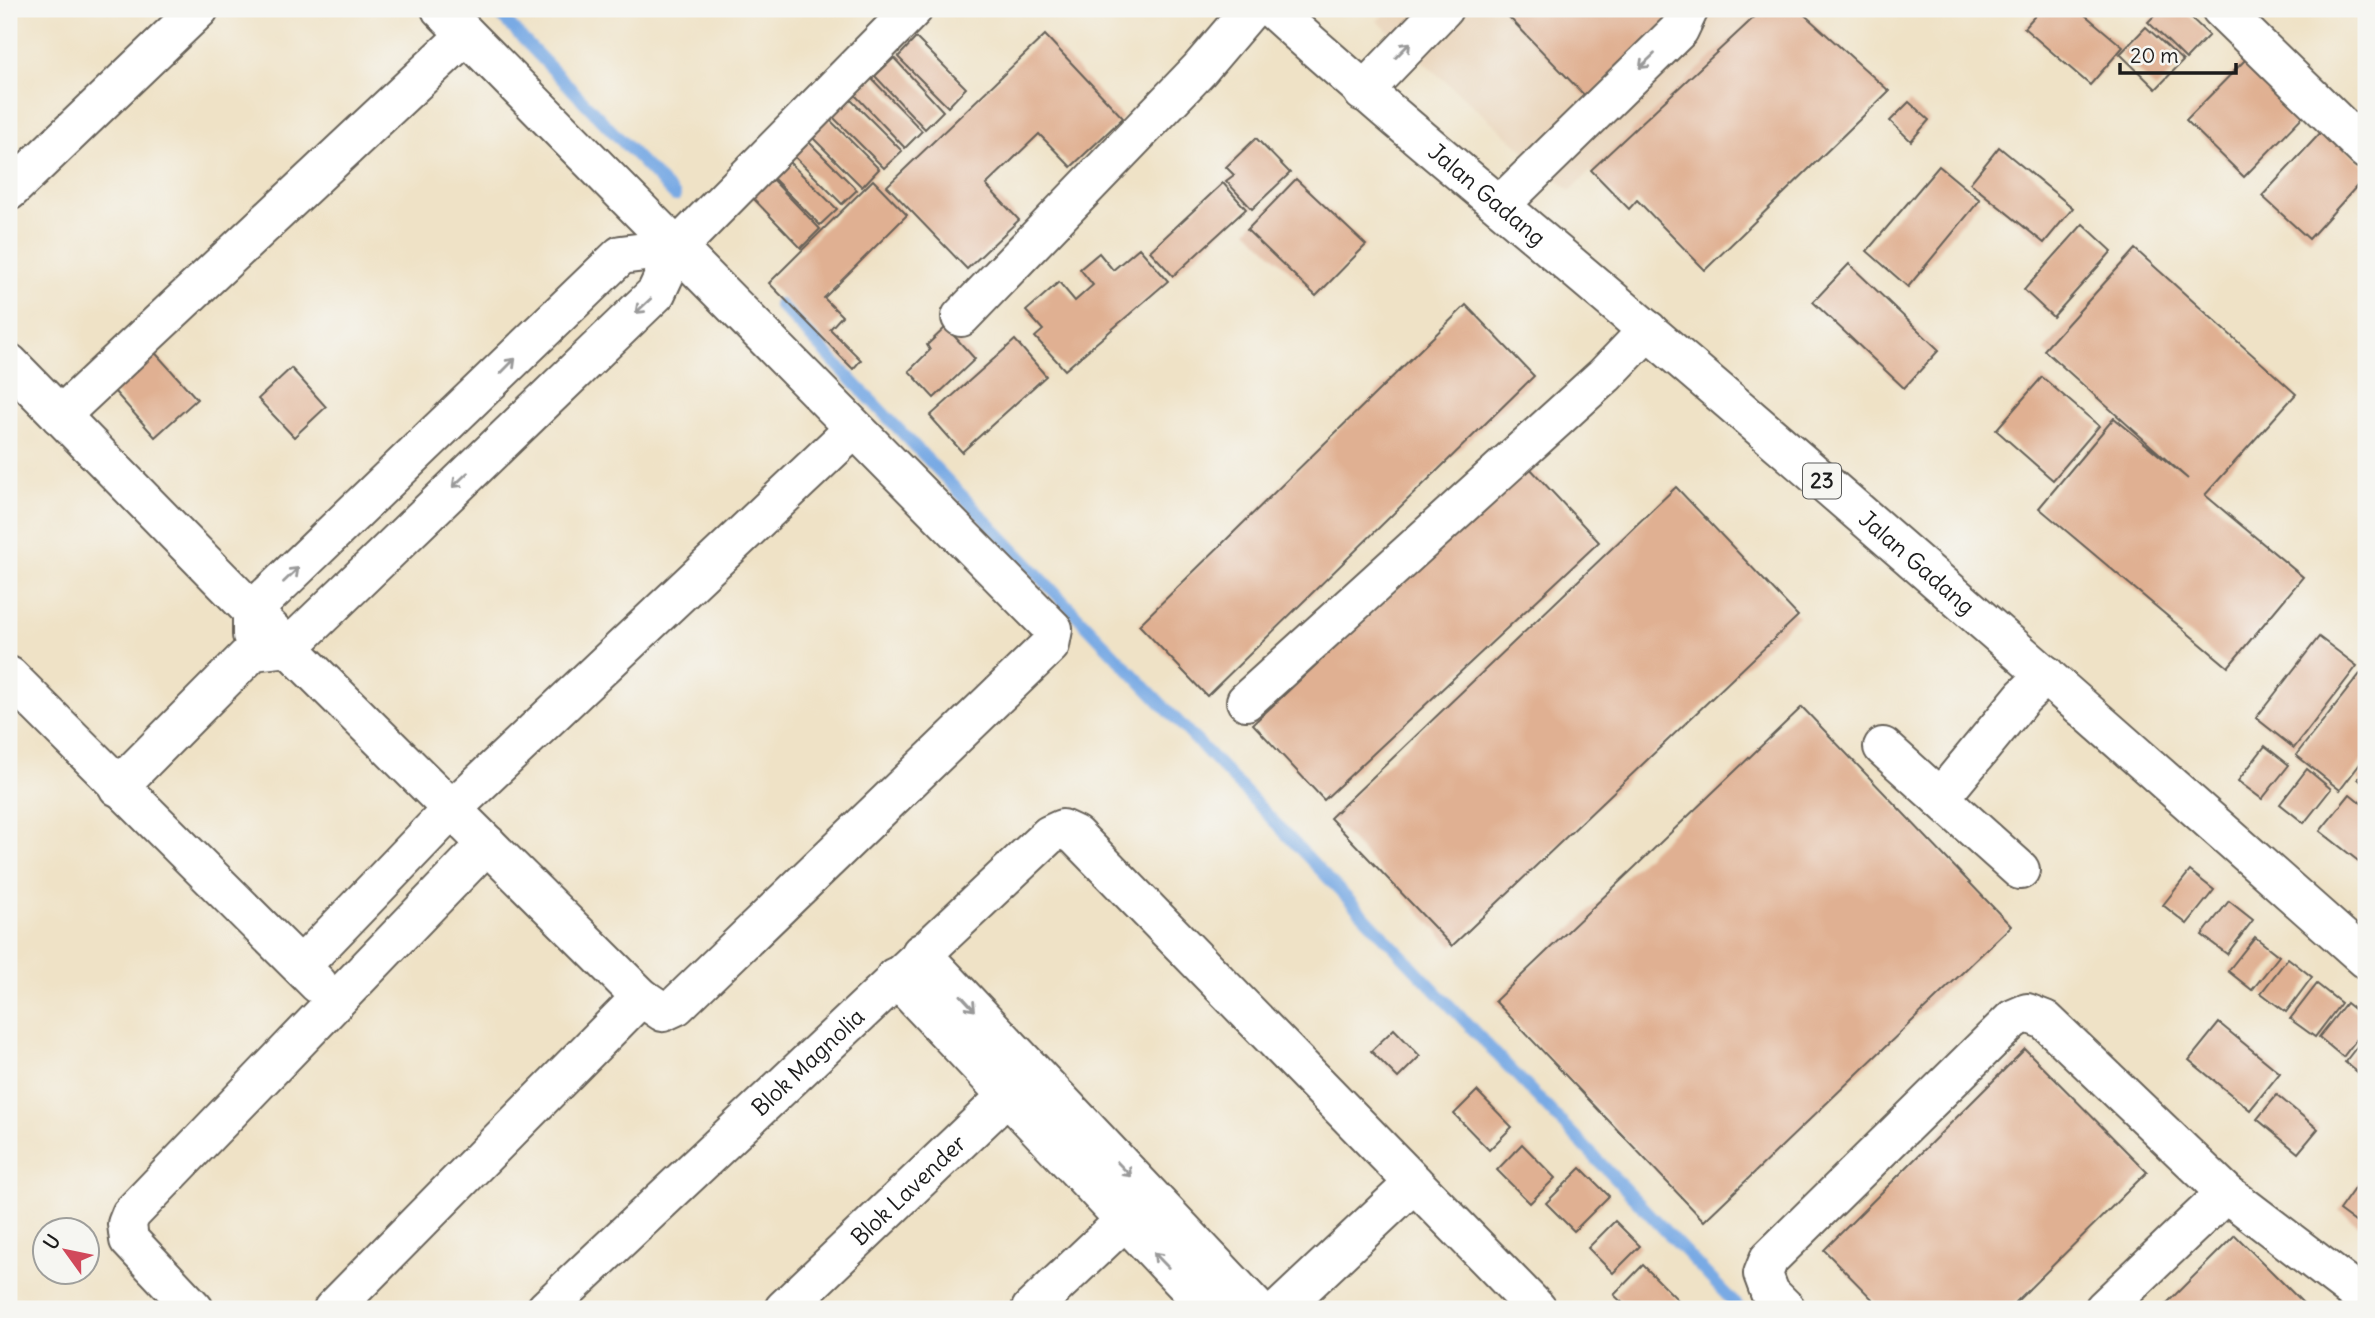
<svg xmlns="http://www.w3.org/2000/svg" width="2375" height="1318" font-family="Delius,sans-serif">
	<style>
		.built { fill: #e9d3b8 }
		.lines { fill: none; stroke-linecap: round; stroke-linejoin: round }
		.stream { stroke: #79aae4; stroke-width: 12 }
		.building { fill: #e0b092 }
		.minor-casing { stroke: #666158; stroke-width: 42 }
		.highway-casing { stroke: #666158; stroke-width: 42 }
		.minor { stroke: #fff; stroke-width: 38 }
		.highway { stroke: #fff; stroke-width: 38 }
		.oneway { stroke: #999 }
		.labels { text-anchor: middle; stroke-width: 5; stroke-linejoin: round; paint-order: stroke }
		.shield { fill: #f6f6f2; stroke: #5d5d5c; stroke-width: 2 }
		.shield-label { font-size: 21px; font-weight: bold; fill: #1c1c1c }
		.street-label { font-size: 23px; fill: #1c1c1c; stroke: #f6f6f2 }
	</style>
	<rect width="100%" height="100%" fill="#f6f6f2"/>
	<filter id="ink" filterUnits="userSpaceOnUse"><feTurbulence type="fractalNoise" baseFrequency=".0143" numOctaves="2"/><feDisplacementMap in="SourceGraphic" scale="14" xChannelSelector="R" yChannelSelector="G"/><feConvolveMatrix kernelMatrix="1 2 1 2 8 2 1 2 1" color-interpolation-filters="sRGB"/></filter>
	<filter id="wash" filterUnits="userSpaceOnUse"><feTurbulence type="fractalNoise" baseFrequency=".00686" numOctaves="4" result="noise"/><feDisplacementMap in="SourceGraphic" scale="28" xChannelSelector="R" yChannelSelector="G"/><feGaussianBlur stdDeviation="1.57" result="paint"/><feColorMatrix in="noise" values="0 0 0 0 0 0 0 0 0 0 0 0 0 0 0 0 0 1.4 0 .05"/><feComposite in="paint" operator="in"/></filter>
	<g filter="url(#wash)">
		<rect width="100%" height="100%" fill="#efe2c6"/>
		<!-- built -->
		<polygon class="built" points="1388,9 1763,9 1570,191 1377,21"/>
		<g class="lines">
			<!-- stream -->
			<g class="stream">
				<polyline points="494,9 675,196"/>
				<polyline points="779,304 1740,1309"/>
			</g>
		</g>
		<g id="blocks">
			<!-- building -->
			<g class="building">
				<polygon points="1509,9 1665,9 1672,15 1588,99 1505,13"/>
				<polygon points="1763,9 1798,9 1889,91 1705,270 1637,200 1629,209 1591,170"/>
				<polygon points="2041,9 2078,9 2123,47 2090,85 2024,28"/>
				<polygon points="2161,9 2182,9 2209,35 2186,59 2148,22"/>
				<polygon points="2146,27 2183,61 2156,89 2120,54"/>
				<polygon points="1045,35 1123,118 1071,167 1039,134 986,185 1019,220 967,269 887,186"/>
				<polygon points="916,38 966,88 948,107 898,57"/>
				<polygon points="2251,54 2308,111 2244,177 2186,120"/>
				<polygon points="894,58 943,111 925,129 875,76"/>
				<polygon points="871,78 922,131 905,148 854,94"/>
				<polygon points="849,98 902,151 884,168 831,115"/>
				<polygon points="1909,102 1929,120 1911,141 1890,121"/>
				<polygon points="827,117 879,169 862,187 809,134"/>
				<polygon points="2324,129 2366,167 2366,176 2309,239 2262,196"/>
				<polygon points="805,138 857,190 842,204 790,152"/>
				<polygon points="1256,138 1290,173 1252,209 1226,181 1234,175 1226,167"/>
				<polygon points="1999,147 2073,208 2044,243 1970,183"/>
				<polygon points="786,159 837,209 820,225 770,175"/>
				<polygon points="1939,166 1980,200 1908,287 1867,251"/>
				<polygon points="768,175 820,229 801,248 749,194"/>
				<polygon points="1296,179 1366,245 1316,296 1247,230"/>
				<polygon points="873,180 907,215 824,298 842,316 830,329 861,360 853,369 769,283"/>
				<polygon points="1223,183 1246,209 1173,276 1150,251"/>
				<polygon points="2083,224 2112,251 2053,317 2024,290"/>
				<polygon points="1139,248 1168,281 1065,370 1035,337 1043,330 1026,311 1059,282 1075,301 1093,285 1080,269 1099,253 1113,270"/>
				<polygon points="2135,249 2296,394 2205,495 2303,577 2228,667 2039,508 2114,418 2188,479 2044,350"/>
				<polygon points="1849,264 1939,350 1904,388 1813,302"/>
				<polygon points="1466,305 1534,376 1207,696 1139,625"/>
				<polygon points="946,327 975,359 934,398 909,371 930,350 927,345"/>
				<polygon points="1015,340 1046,376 962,452 930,416"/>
				<polygon points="149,346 197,399 155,437 107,383"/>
				<polygon points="291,368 326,407 294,437 258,399"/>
				<polygon points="2042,377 2099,426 2053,480 1996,430"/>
				<polygon points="1528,466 1599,542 1324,800 1253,724"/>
				<polygon points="1676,487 1798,616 1452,946 1330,818"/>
				<polygon points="2319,637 2357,666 2294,748 2256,718"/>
				<polygon points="2360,674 2366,679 2366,756 2340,790 2296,755"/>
				<polygon points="1802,707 2011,926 1704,1221 1495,1001"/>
				<polygon points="2265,746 2289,765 2262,799 2238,781"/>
				<polygon points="2307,769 2331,789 2304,823 2280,804"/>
				<polygon points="2366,769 2366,786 2358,779"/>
				<polygon points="2350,794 2366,807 2366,867 2320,831"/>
				<polygon points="2190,871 2214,890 2187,924 2163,905"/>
				<polygon points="2229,901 2253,920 2227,954 2202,935"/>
				<polygon points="2255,937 2279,956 2252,990 2228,971"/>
				<polygon points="2288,958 2312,977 2286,1012 2261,993"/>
				<polygon points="2317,984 2341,1003 2315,1037 2290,1019"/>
				<polygon points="2346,1003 2366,1019 2366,1027 2343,1057 2319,1037"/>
				<polygon points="2219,1023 2280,1073 2250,1110 2189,1060"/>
				<polygon points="1394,1029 1420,1056 1398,1078 1371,1051"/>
				<polygon points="2366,1035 2366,1079 2345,1062"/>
				<polygon points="2025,1049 2147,1172 2009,1309 1882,1309 1824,1250"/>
				<polygon points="1477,1091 1512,1127 1489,1150 1454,1114"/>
				<polygon points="2277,1095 2318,1129 2298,1153 2257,1119"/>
				<polygon points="1522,1144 1555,1178 1530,1203 1497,1170"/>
				<polygon points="1581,1168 1609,1196 1574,1231 1546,1203"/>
				<polygon points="2366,1172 2366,1230 2339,1210"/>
				<polygon points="1615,1221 1640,1246 1613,1273 1588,1248"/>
				<polygon points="2235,1235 2309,1309 2161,1309"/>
				<polygon points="1643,1265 1678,1300 1669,1309 1629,1309 1614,1295"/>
			</g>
		</g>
	</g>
	<g filter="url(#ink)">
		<use href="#blocks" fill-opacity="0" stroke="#666158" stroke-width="2"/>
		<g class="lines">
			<!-- minor casing -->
			<g class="minor-casing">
				<g id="minor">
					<polyline points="2221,9 2366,150"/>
					<polyline points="1363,92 1443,9"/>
					<polyline points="9,191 199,9"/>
					<polyline points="1500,205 1679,30 1689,9"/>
					<polyline points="961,317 1199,70 1251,9"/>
					<polyline points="9,363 252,611 641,997 663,1012 676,1006 1050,645 1053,629 441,9"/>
					<polyline points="60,416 466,35"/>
					<polyline points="252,635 252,611 621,255 677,248"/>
					<polyline points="9,676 318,984"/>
					<polyline points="1246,701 1605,375 1648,330"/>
					<polyline points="1883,747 2020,870"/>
					<polyline points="118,787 253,651 289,647 656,293 677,248 913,9"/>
					<polyline points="1940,798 2023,697 2046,675"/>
					<polyline points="921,953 1257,1309"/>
					<polyline points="301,966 452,809 854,429"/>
					<polyline points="895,977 1209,1309"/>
					<polyline points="194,1309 129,1240 127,1224 131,1214 487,844"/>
					<polyline points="333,1309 641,997"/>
					<path id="s1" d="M 546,1309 L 1049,835 L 1062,829 L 1075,835 L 1537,1309"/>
					<path id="s2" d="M 784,1309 L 1025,1079"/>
					<polyline points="1031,1309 1141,1205"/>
					<polyline points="1280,1309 1414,1183"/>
					<polyline points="1786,1309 1770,1293 1763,1274 1769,1259 2013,1019 2027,1013 2045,1020 2226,1193 2366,1300"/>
					<polyline points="2104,1309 2226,1193"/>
				</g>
			</g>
			<!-- highway casing -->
			<g class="highway-casing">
				<g id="highway">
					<path id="s3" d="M 1272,9 C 1394,120 1523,223 1648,331 C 1890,537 2129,748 2366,959"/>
				</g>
			</g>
			<!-- minor -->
			<use href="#minor" class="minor"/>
			<!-- highway -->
			<use href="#highway" class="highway"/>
		</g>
		<!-- one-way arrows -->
		<defs><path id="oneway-shaft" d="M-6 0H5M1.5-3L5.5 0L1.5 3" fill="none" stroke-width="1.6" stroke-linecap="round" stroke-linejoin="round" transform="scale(1.75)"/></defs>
		<g class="oneway">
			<use href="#oneway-shaft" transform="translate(1403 50) rotate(-46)"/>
			<use href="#oneway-shaft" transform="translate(1647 61) rotate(136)"/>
			<use href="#oneway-shaft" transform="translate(643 306) rotate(137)"/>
			<use href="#oneway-shaft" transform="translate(508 366) rotate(-45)"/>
			<use href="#oneway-shaft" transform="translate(460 480) rotate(136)"/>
			<use href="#oneway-shaft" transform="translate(291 575) rotate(-44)"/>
			<use href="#oneway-shaft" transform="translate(968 1003) rotate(47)"/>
			<use href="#oneway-shaft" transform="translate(1124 1169) rotate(46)"/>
			<use href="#oneway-shaft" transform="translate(1161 1260) rotate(-134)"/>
		</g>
	</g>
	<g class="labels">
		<!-- shield labels -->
		<rect class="shield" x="1803" y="463.5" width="38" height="35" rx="5"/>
		<g class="shield-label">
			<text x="1822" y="488">23</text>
		</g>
		<!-- street labels -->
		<g class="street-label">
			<text dy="8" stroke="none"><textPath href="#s3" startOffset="284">Jalan Gadang</textPath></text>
			<text dy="8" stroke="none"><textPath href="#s3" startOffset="850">Jalan Gadang</textPath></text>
			<text dy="8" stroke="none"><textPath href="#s1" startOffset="360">Blok Magnolia</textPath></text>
			<text dy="8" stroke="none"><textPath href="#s2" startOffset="172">Blok Lavender</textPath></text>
		</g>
	</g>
	<!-- margin -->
	<rect width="2375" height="1318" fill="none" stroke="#f6f6f2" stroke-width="35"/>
	<!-- north arrow -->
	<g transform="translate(66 1251) rotate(303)"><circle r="33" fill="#f6f6f2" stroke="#9f9f9c" stroke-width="2"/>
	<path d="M0-5L12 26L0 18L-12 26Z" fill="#d1495b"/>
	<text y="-10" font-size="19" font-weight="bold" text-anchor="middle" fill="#1c1c1c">U</text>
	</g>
	<!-- scale -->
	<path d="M2120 63v10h116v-10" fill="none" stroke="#1c1c1c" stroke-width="3.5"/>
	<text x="2130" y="63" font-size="21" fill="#1c1c1c" stroke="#f6f6f2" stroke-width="5" paint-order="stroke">20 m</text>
</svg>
